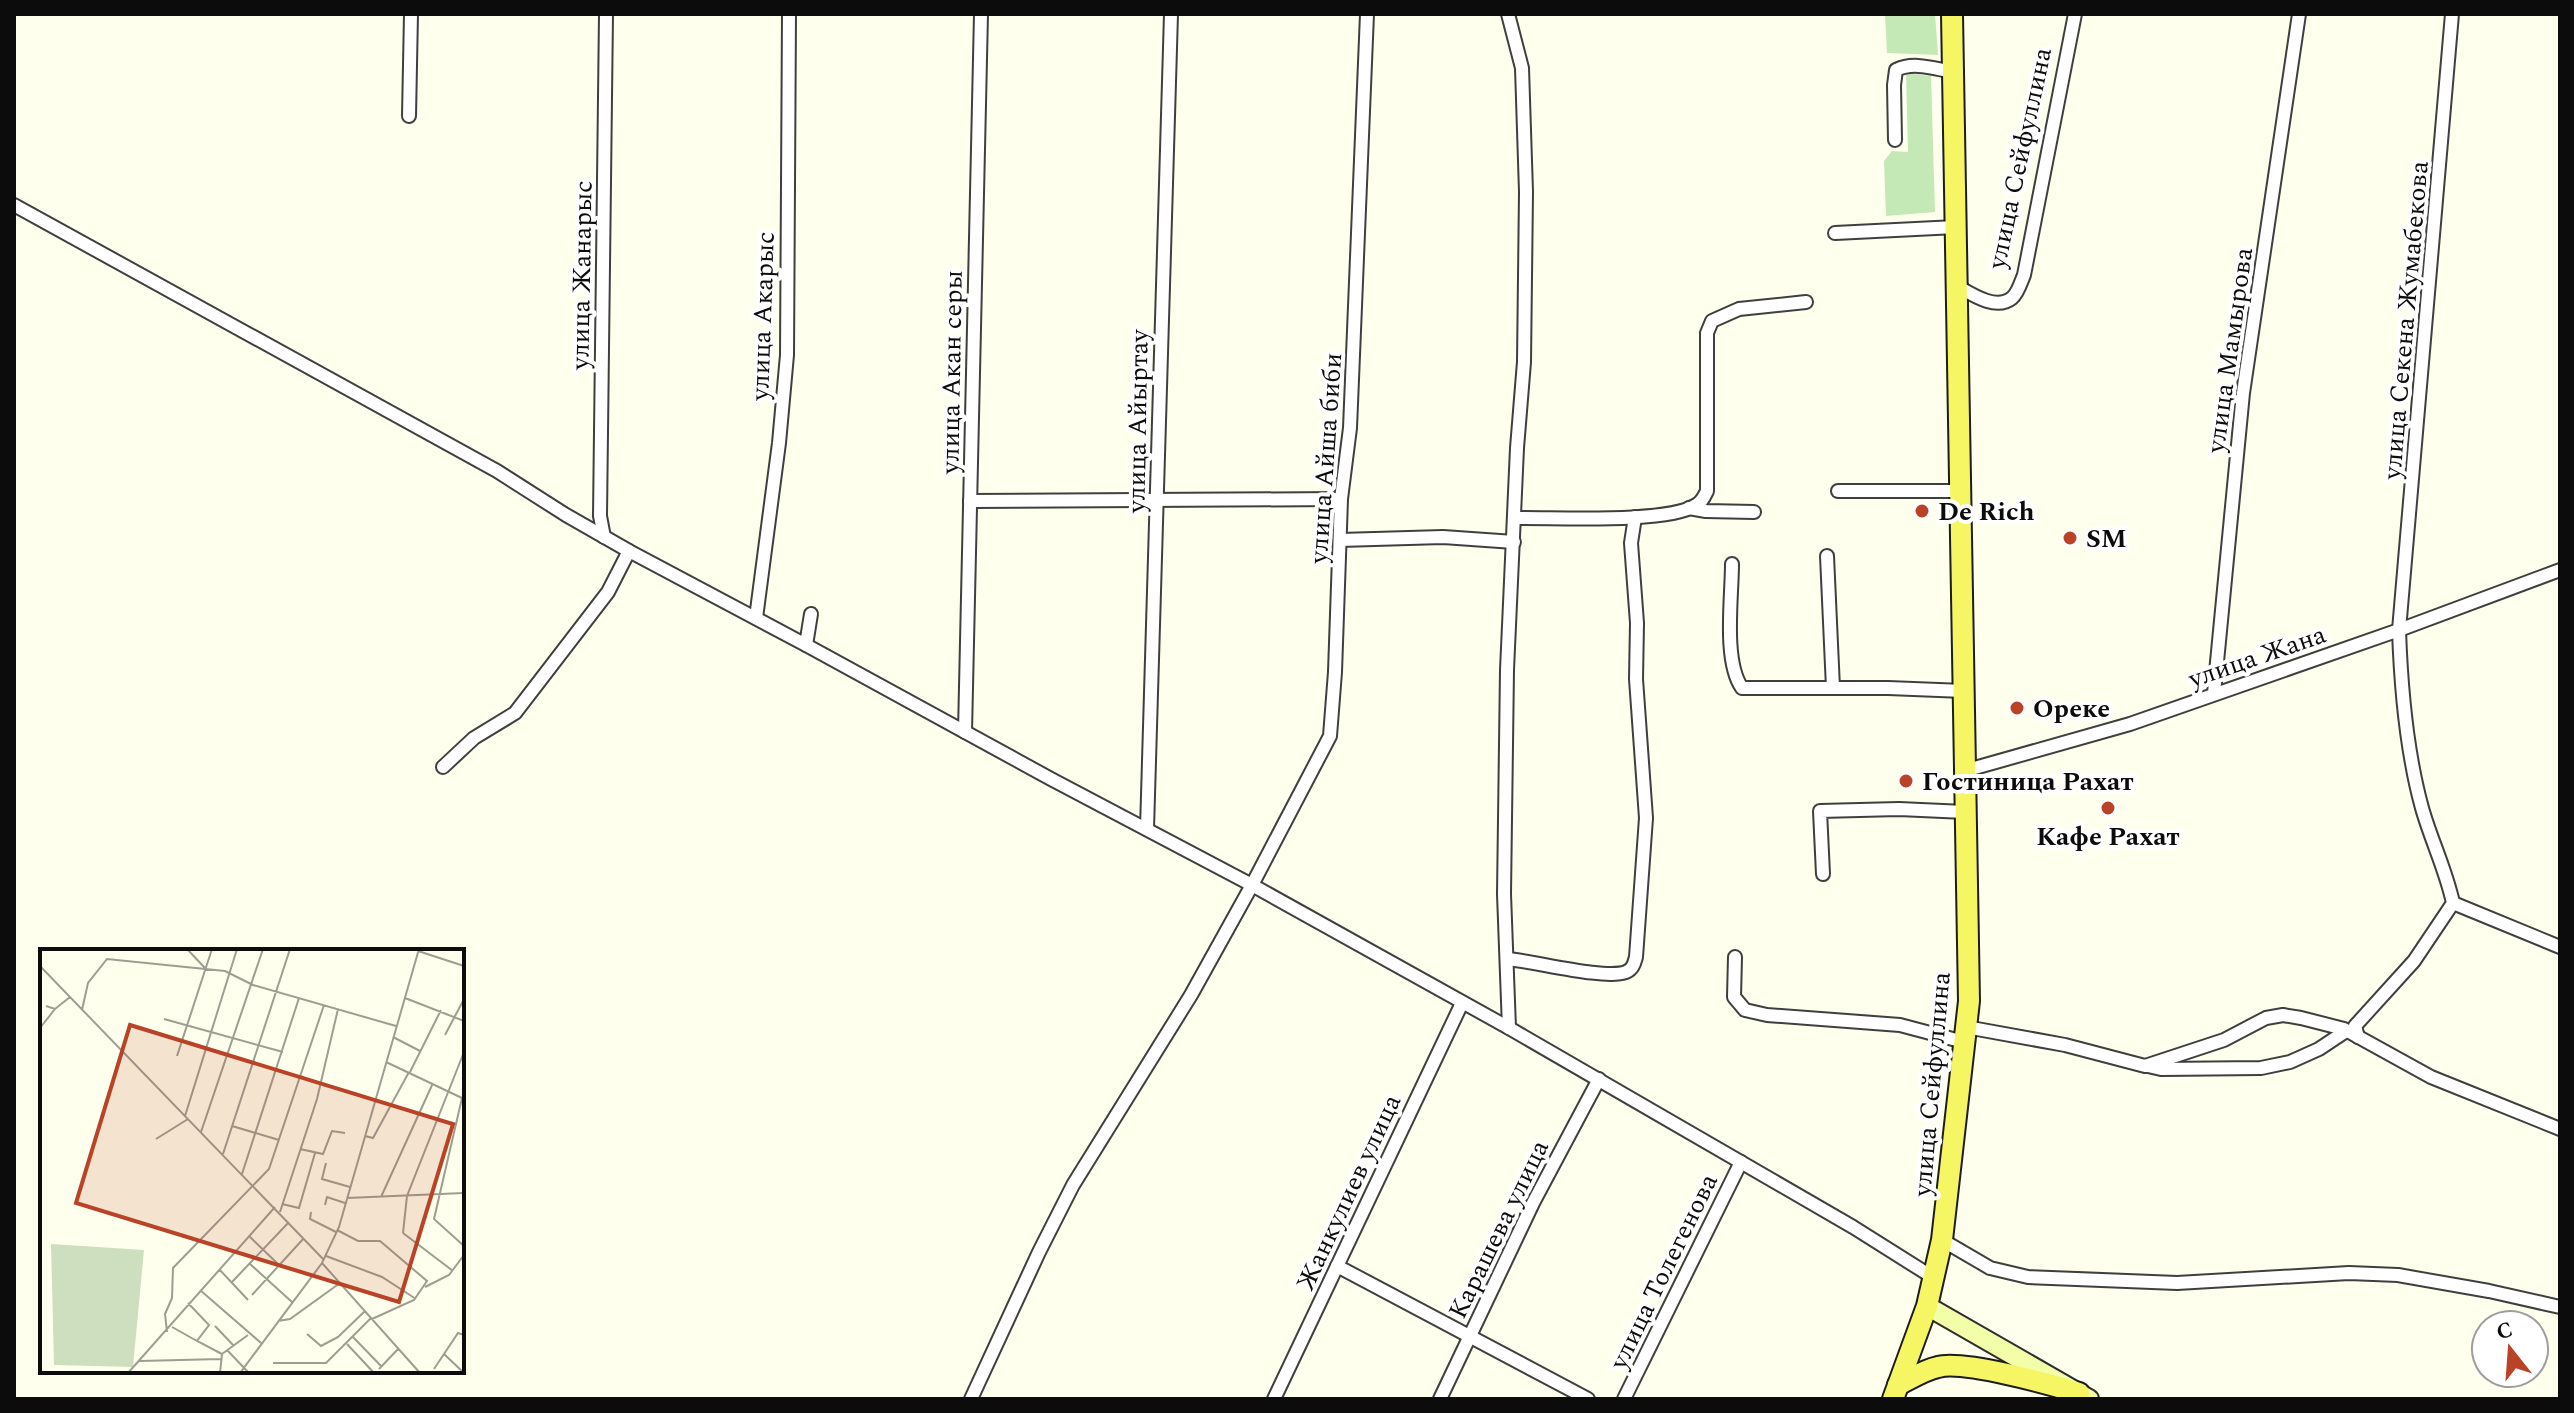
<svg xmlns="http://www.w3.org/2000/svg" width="2574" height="1413" font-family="Spectral,serif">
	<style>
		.green { fill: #c4e8b6 }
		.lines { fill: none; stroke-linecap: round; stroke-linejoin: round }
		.street-casing { stroke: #3f3f3f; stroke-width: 16 }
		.secondary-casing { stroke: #2e2e2e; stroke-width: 22 }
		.primary-casing { stroke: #1d1d1d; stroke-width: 24 }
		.street { stroke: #fff; stroke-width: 12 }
		.secondary { stroke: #f3fea8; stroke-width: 18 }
		.primary { stroke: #f6f564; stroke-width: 20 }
		.poi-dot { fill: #ba4327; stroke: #fff; stroke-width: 3 }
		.labels { text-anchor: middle; stroke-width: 8; stroke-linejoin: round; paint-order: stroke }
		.street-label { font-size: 26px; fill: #0c0c0c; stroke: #fff }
		.poi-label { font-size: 26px; font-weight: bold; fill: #0c0c0c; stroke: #fff; text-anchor: start }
		.inset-road { fill: none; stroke: #9d9e92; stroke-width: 2 }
		.view { fill: #ba4327; fill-opacity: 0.15; stroke: #ba4327; stroke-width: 4 }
		.inset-edge { fill: none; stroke: #0c0c0c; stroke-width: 4 }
	</style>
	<rect width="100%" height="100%" fill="#feffec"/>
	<!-- green -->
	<g class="green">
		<polygon points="1885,14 1935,14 1938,55 1887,53"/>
		<polygon points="1906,73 1931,76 1935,212 1886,216 1884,161 1892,151 1908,152"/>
	</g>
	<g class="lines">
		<!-- street casing -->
		<g class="street-casing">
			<g id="street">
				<polyline points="1508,14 1522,68 1526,192 1524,362 1517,448 1507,670 1504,894 1509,1028"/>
				<polyline points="409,116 411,14"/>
				<path d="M 1895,140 L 1894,85 L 1896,70 C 1914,61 1935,69 1954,72"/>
				<polyline points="14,205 497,471 566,515 629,551 806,645 1051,779 1252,885 1509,1028 1853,1227 1934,1278"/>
				<polyline points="1835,233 1956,227"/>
				<path d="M 1957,286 C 1971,294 1996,311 2012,298 C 2018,293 2021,282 2024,275 L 2075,14"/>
				<polyline points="1838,491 1960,491"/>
				<polyline points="970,501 1341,499"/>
				<polyline points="1689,508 1706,511 1754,512"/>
				<path d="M 1515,518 C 1553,517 1667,524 1696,505 C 1702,502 1704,497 1707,491 L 1707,333 L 1712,321 L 1739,309 L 1806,302"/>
				<polyline points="604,537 600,516 606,14"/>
				<polyline points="1340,540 1443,537 1514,542"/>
				<polyline points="1827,556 1833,688"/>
				<path d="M 1732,564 C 1732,597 1723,661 1742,688 L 1888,688 L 1964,691"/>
				<polyline points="756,618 779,443 787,355 789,14"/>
				<polyline points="806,645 811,614"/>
				<polyline points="2214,693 2243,393 2299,14"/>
				<polyline points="965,732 981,14"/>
				<polyline points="443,767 474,738 515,713 608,592 629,551"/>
				<polyline points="1964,771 2130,724 2399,630 2560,570"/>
				<polyline points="1147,829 1171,14"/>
				<polyline points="1823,874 1820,811 1899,809 1965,812"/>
				<polyline points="2453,903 2560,947"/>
				<polyline points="1735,957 1734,997 1745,1010 1767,1015 1900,1025 1964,1042"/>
				<path d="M 1507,959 C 1534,961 1605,980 1626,972 C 1633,969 1634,964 1636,957 L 1646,818 L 1636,679 L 1637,623 L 1631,543 L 1635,517"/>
				<polyline points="1966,1027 2065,1045 2145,1066 2224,1040 2266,1018 2283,1015 2301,1018 2344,1029 2431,1077 2560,1129"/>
				<path d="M 2358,1037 L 2355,1026 L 2414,961 L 2453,903 C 2446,870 2431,840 2422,808 C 2406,750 2401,689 2399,630 L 2452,14"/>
				<polyline points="2148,1066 2161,1069 2261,1068 2290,1062 2319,1049 2346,1031"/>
				<polyline points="1942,1240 1990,1268 2028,1277 2177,1283 2349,1273 2398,1275 2489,1291 2560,1307"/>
				<polyline points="1337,1266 1588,1399"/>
				<polyline points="971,1399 1039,1252 1073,1185 1191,995 1252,885 1330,736 1335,672 1341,499 1350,428 1367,14"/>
				<polyline points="1274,1399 1462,1003"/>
				<polyline points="1440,1399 1533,1203 1599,1079"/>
				<polyline points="1624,1399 1741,1162"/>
			</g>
		</g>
		<!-- secondary casing -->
		<g class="secondary-casing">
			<polyline id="secondary" points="1927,1306 2089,1399"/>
		</g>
		<!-- primary casing -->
		<g class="primary-casing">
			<g id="primary">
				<path d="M 1898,1385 C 1910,1379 1924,1370 1938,1367 C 1963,1360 2050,1384 2079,1393"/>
				<polyline points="1893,1399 1927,1306 1942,1240 1969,1001 1952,14"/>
			</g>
		</g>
		<!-- street -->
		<use href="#street" class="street"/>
		<!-- secondary -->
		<use href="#secondary" class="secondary"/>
		<!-- primary -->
		<use href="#primary" class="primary"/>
	</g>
	<!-- markers -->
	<g class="poi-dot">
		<circle cx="1922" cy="511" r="8"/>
		<circle cx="2070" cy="538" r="8"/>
		<circle cx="2017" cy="708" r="8"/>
		<circle cx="1906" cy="781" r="8"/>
		<circle cx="2108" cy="808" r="8"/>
	</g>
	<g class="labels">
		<!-- street labels -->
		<g class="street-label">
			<text transform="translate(2019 158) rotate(-78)" y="9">улица Сейфуллина</text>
			<text transform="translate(581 275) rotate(-89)" y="9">улица Жанарыс</text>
			<text transform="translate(762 316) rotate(-88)" y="9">улица Акарыс</text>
			<text transform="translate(2405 320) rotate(-85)" y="9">улица Секена Жумабекова</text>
			<text transform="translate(2229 350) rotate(-82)" y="9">улица Мамырова</text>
			<text transform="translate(951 372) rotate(-89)" y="9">улица Акан серы</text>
			<text transform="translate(1137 421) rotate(-89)" y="9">улица Айыртау</text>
			<text transform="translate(1325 458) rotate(-86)" y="9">улица Айша биби</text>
			<text transform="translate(2257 656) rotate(-19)" y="9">улица Жана</text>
			<text transform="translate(1931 1084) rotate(-85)" y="9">улица Сейфуллина</text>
			<text transform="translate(1348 1192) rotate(-65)" y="9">Жанкулиев улица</text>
			<text transform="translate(1498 1229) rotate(-64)" y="9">Карашева улица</text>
			<text transform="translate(1663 1271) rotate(-64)" y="9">улица Толегенова</text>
		</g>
		<!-- poi labels -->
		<g class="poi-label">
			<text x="1938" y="520">De Rich</text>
			<text x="2086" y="547">SM</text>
			<text x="2033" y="717">Ореке</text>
			<text x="1922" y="790">Гостиница Рахат</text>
			<text x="2108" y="845" text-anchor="middle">Кафе Рахат</text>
		</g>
	</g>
	<!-- overview -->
	<g transform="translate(40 949)">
		<rect width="424" height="424" fill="#feffec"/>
		<path d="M 11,295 L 104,301 L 93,418 L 14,416 Z" fill="#cddfbe"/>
		<path class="inset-road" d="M 147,0 L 165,19M 378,2 L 424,17M 0,17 L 284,311M 213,36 L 356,77M 365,49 L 424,72M 6,57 L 15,60 L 30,48M 42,61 L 48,34 L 67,10 L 185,22 L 213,36M 124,70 L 243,103M 0,79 L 15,60M 405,86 L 424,50M 353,88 L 380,102M 137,107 L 172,0M 346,113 L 422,149M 370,123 L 401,61M 422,149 L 394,270 L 424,297M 145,167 L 197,0M 192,177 L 239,191M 161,183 L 223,0M 325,187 L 333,189 L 369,123M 116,190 L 148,170M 260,200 L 283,205 L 292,182 L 305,184M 183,205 L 250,0M 286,214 L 282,230 L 310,238M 202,225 L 259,49M 341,248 L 393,134M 307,249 L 424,244M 242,255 L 259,259 L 275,204M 285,256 L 287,248 L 305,254M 240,263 L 277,150 L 298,60M 271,263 L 270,270 L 296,283M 297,281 L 318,292 L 340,292 L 387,332 L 374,351 L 332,370M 363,284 L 367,247 L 424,103M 363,284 L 413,322M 209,287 L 239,316M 286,307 L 342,328 L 376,350M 282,314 L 380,424M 210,315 L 252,353M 179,320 L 208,351M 192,333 L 249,273M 385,338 L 409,326 L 424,306M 160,341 L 221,394M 212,346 L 264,289M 148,354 L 169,376 L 157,392 L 182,405M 238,372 L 250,370 L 300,334M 175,377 L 194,397M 132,378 L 157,392M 127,383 L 125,365 L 132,349 L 133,319 L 229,220 L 284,56M 267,385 L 281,397 L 298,388M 298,388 L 325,362M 313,388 L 342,418M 307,395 L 334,424M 187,401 L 209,424M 404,405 L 424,424M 100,412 L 181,410M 233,414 L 286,414 L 331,369M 339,420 L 359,399M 394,420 L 418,384 L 424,386M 88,424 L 235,258M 180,424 L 182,405 L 208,386M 200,424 L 282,314 L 299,278 L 379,0"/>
		<path class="view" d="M 90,76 L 413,175 L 359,353 L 36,254 Z"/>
		<rect width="424" height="424" class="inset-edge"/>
	</g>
	<!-- border -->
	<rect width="2574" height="1413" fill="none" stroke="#0c0c0c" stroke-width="32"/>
	<!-- north arrow -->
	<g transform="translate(2510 1349) rotate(343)"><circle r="38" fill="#ffffff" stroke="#9e9e9e" stroke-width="2"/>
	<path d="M0-6L14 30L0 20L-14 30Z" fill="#ba4327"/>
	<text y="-12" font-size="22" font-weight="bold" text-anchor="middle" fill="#0c0c0c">С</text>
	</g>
</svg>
